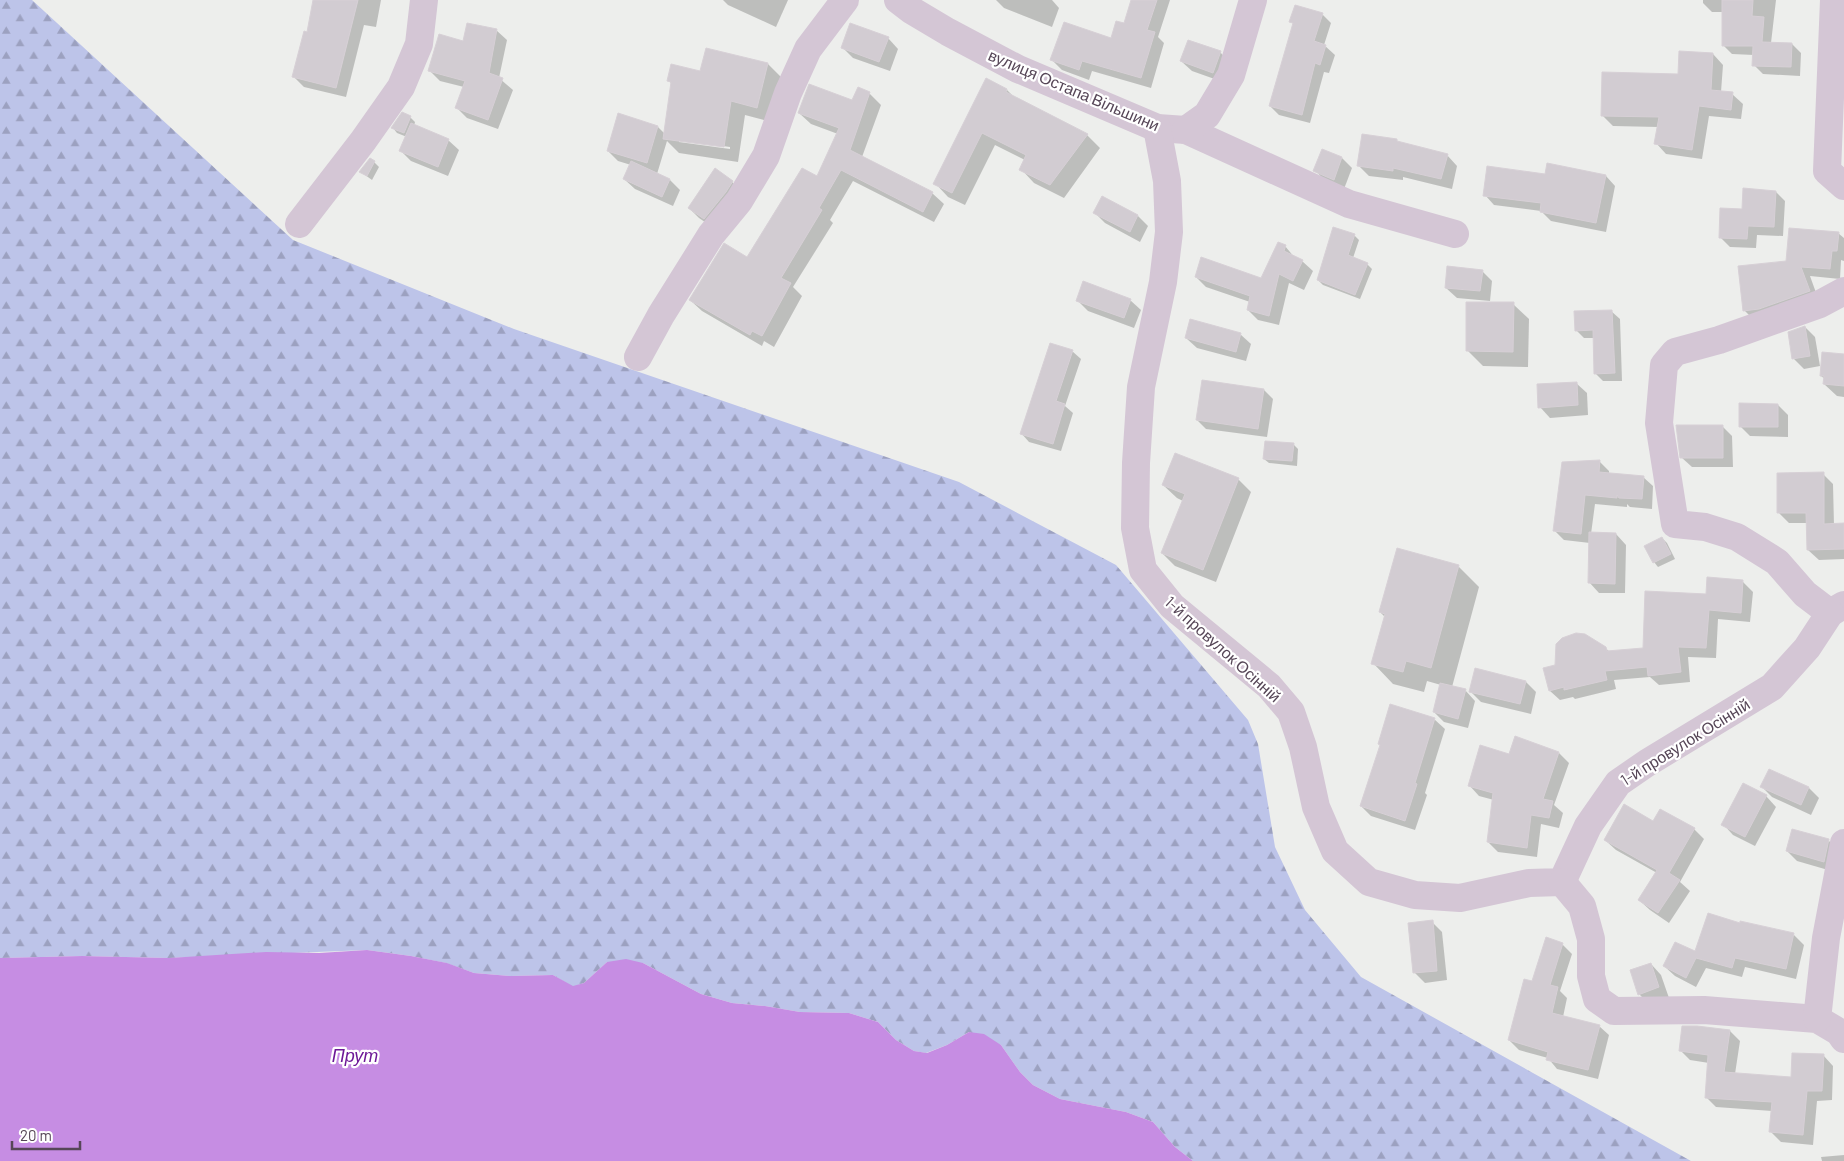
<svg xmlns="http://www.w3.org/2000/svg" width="1844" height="1161" font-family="Barlow,sans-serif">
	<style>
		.forest { fill: url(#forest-firs) }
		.water { fill: #c68de3 }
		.shadow { fill: #0003; fill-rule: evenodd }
		.building { fill: #d2ccd2; stroke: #d7d0d6 }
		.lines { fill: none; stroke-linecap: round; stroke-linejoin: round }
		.minor { stroke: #d4c6d5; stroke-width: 28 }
		.labels { text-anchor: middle; stroke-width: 4.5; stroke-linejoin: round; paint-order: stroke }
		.street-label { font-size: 16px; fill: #564657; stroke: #fff }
		.water-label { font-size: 18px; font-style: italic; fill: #6d1897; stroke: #fff }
	</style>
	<defs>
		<pattern id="forest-firs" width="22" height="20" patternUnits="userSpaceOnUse" patternTransform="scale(1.25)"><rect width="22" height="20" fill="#bdc4e9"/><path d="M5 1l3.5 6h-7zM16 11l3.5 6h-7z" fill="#9ca1c0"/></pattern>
	</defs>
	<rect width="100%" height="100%" fill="#edeeec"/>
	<!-- forest -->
	<polygon class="forest" points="0,0 32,0 293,240 514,329 959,482 1116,565 1248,720 1258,744 1275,847 1305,910 1361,977 1691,1161 1193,1161 1175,1147 1153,1122 1126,1112 1060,1099 1033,1085 1020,1072 1001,1045 969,1032 947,1045 926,1053 914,1051 896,1040 878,1022 849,1013 800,1012 765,1006 732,1003 701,994 643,963 607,962 584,983 573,987 553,975 510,976 474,973 446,963 411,956 367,950 169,958 82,956 0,958"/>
	<!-- water -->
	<polygon class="water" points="367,950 411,956 447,963 474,973 510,976 553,975 573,986 584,983 607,962 626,959 643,963 701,994 732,1003 765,1006 800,1012 849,1013 878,1022 896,1040 914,1051 927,1053 947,1045 969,1032 984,1034 1001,1045 1020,1072 1033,1085 1060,1099 1126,1112 1153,1122 1175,1147 1193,1161 0,1161 0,958 82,956 169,958 266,952 319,953"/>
	<!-- shadow -->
	<g class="shadow">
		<polygon points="314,0 381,0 376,27 364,25 346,97 304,87 294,77 308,34"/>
		<polygon points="723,0 788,0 776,27 728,5"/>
		<polygon points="996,0 1052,0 1059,8 1052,27 1004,8"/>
		<polygon points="1133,0 1170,0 1158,37 1164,43 1151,88 1092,71 1089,80 1062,70 1052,60 1112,39 1125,25"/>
		<polygon points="1703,0 1776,0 1771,43 1792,44 1801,53 1800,76 1763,74 1754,65 1754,55 1732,54 1723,45 1723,12 1712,12 1703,3"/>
		<polygon points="1322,14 1331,23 1324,45 1335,55 1329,73 1324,72 1310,123 1279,115 1270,106 1294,24 1291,21"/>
		<polygon points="496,30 507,40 499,78 513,90 498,129 467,118 457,108 464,87 440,81 430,71 464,43"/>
		<polygon points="888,38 898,49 890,71 853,58 843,48"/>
		<polygon points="1220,52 1230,63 1223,82 1192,71 1181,61"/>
		<polygon points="1713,54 1723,65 1721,92 1732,94 1743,104 1741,119 1709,116 1702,159 1666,154 1656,143 1658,127 1613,126 1603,116 1679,75"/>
		<path d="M 768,64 L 783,79 L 772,122 L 745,115 L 738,162 L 679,153 L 667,141 L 657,174 L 670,180 L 680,190 L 673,206 L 635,189 L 624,179 L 631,165 L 618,161 L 608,151 L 658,127 L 665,134 L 672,84 L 668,80 L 701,73 ZM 679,140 L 730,147 L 730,149 L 679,142 Z"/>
		<polygon points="986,80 1007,90 1015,98 1087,135 1100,148 1064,198 1034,183 1021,169 1025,160 995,145 965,205 948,197 935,183"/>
		<polygon points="869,93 881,105 862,157 932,193 944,204 934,222 853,181 830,220 833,223 793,287 802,296 774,347 764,341 762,346 702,311 690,300 748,258 817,178 838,134 811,124 799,113 853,101"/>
		<polygon points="410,117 415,122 414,126 448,140 459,150 448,176 411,161 401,151 407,137 397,133 393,128"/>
		<polygon points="1399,143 1447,155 1457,166 1452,189 1403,177 1403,180 1369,176 1358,165"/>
		<polygon points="1342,158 1352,168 1344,189 1325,181 1315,170"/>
		<polygon points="374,162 379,167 372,180 361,172"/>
		<polygon points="1546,175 1606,176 1615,186 1606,232 1551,221 1541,211 1494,205 1485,195"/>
		<polygon points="732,182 742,192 715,229 699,218 689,208"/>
		<polygon points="1776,192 1785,201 1783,236 1757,235 1756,248 1730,247 1720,237 1743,210"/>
		<polygon points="1103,198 1138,216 1148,226 1140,242 1105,223 1095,213"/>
		<polygon points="1838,233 1844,238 1844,261 1841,260 1840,279 1810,276 1819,301 1754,320 1744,310 1787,262"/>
		<polygon points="1354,235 1359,240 1353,258 1367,264 1372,269 1360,299 1323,285 1318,280"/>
		<polygon points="1285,246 1295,258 1302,261 1313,271 1304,290 1289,283 1279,325 1258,320 1248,310 1250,302 1206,287 1196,277 1262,279"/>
		<polygon points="1482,271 1492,281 1490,301 1457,298 1446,288"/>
		<polygon points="1077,300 1130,300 1141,310 1134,328 1088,311"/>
		<polygon points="1513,304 1529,319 1528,367 1483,366 1467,350"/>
		<polygon points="1611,311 1620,319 1622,381 1603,381 1595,373 1594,338 1584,338 1576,330"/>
		<polygon points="1805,327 1815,337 1820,366 1804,369 1793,358"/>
		<polygon points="1240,334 1251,344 1246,361 1197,348 1186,338"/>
		<polygon points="1072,351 1081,359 1065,406 1073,413 1061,451 1029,442 1021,433"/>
		<polygon points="1844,355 1844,397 1837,396 1824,384 1825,379 1821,376"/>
		<polygon points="1576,383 1587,393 1588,415 1550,418 1540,407"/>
		<polygon points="1264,390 1273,399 1267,437 1206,429 1197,420"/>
		<polygon points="1778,405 1788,415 1788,437 1750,436 1740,426"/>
		<polygon points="1722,426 1732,436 1733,467 1692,467 1681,457"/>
		<polygon points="1293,444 1298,449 1297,466 1269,463 1264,459"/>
		<polygon points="1599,461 1609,471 1609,474 1643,477 1653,486 1652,509 1630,507 1627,504 1627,507 1595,504 1591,534 1616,534 1626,545 1625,593 1599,593 1589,582 1590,543 1564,540 1555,531"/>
		<polygon points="1823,474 1833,484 1834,525 1844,524 1844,559 1819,560 1808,550 1807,523 1789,523 1779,513"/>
		<polygon points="1238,479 1251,492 1216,582 1175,566 1162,553 1183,501 1177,498 1163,485"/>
		<polygon points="1662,538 1667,543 1675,559 1658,567 1654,562"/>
		<polygon points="1458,566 1479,587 1452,687 1465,690 1475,701 1468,728 1444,722 1434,712 1441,685 1427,681 1424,692 1393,684 1373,663 1385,617 1380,612"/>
		<polygon points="1743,582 1753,592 1750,622 1718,619 1716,658 1688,657 1690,682 1659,685 1650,677 1614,680 1616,689 1575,699 1573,697 1560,700 1550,691 1605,648 1610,652 1644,649 1707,595"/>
		<polygon points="1526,682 1536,692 1531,714 1481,702 1471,692"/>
		<polygon points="1434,719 1445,729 1425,793 1427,795 1415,830 1371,816 1361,806"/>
		<polygon points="1559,753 1569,763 1554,805 1563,813 1559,828 1541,824 1537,857 1498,852 1488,842 1494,800 1479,796 1469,785 1510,755"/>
		<polygon points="1762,787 1809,788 1819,798 1811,815 1772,797"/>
		<polygon points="1766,796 1776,807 1755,846 1733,835 1723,824"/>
		<polygon points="1654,823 1694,829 1704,839 1680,882 1690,891 1669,923 1650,910 1639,900 1657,873 1616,850 1605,840"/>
		<polygon points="1828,840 1839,851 1835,872 1797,861 1787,851"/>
		<polygon points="1432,922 1442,932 1447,980 1425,983 1414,972"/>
		<polygon points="1741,925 1793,934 1804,945 1796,979 1745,967 1742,977 1706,968 1696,987 1675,976 1664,966 1695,953"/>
		<polygon points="1562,944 1572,954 1560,991 1567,998 1563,1017 1599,1026 1609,1035 1598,1079 1557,1069 1548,1058 1519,1050 1509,1040 1533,982"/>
		<polygon points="1651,964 1661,975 1669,998 1649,1004 1639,994"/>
		<polygon points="1730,1031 1740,1041 1735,1074 1792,1078 1823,1055 1833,1066 1832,1100 1817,1101 1813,1145 1781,1142 1771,1132 1772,1111 1716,1107 1706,1097 1709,1063 1690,1060 1680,1050"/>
		<polygon points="1844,1155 1844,1161 1822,1161 1821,1157"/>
	</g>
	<!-- building -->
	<g class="building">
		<polygon points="313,0 358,0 336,88 292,77 304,31 307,32"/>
		<polygon points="1131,0 1157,0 1147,30 1155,32 1141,78 1082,61 1079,70 1050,60 1064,22 1111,38 1116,21 1124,23"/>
		<polygon points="1722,0 1753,0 1752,16 1764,17 1762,42 1792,43 1791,67 1752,66 1753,46 1722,46"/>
		<polygon points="1295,5 1323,13 1314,41 1326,45 1320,65 1315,63 1302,115 1269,106 1293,23 1289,22"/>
		<polygon points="467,23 497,29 489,73 503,78 488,120 455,108 465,81 428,71 439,34 463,41"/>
		<polygon points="850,23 889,37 879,62 841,48"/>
		<polygon points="1188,40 1221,51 1213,73 1180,61"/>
		<polygon points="706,48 768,63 757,108 731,101 724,147 663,139 671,82 667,81 671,64 700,71"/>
		<polygon points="1679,51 1713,53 1711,90 1733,92 1731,110 1699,106 1692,150 1654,144 1659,117 1601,116 1602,72 1678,74"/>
		<polygon points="986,78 1007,89 1006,92 1088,134 1050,185 1019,170 1026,155 982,133 952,193 933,184"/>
		<polygon points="809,84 852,100 858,87 870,92 850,150 933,192 923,212 841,170 819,208 822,210 781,278 791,283 762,336 752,331 750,335 689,300 724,243 747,257 802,168 817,176 839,128 798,113"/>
		<polygon points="402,112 411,116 404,133 391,128"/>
		<polygon points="618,113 658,126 647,163 607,151"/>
		<polygon points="411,123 449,139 438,167 399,151"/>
		<polygon points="1362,134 1397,139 1397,141 1448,154 1441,179 1393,168 1393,171 1357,166"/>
		<polygon points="1322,149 1342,157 1334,180 1313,171"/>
		<polygon points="370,158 375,161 367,176 359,172"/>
		<polygon points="631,161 670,179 662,197 623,179"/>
		<polygon points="1547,163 1606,175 1596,223 1540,212 1541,203 1483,196 1487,166 1545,174"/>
		<polygon points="715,168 733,181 726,192 704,219 688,208"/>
		<polygon points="1743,188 1776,191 1774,227 1748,226 1747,239 1719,238 1720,208 1742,209"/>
		<polygon points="1102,196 1138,215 1130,232 1093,213"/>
		<polygon points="1333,227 1355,234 1348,255 1368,263 1355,295 1317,280"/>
		<polygon points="1789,228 1839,232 1837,251 1832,251 1830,269 1801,267 1810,291 1759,309 1743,311 1738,266 1786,261"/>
		<polygon points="1278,242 1286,245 1284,251 1303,260 1293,281 1279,274 1269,316 1247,310 1250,296 1195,277 1201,257 1261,278"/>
		<polygon points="1447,266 1483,270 1480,291 1445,288"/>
		<polygon points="1083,281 1131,299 1124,318 1076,301"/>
		<polygon points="1466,302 1514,302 1513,352 1466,351"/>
		<polygon points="1612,310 1615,373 1594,374 1593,330 1575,331 1574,311"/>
		<polygon points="1190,319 1241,333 1236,352 1185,338"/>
		<polygon points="1805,326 1810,356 1792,359 1788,332"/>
		<polygon points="1050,343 1073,350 1056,401 1065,404 1053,444 1020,434"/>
		<polygon points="1822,352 1844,354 1844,386 1823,384 1824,376 1820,376"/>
		<polygon points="1202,380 1264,389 1258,429 1196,420"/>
		<polygon points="1577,382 1578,405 1538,408 1537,384"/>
		<polygon points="1739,403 1778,404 1778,427 1739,427"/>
		<polygon points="1676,425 1723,425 1723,458 1680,458"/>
		<polygon points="1265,441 1294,443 1292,461 1263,459"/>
		<polygon points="1175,453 1239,478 1203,570 1161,553 1185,494 1162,485"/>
		<polygon points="1600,460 1599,472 1644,476 1642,499 1619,498 1617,495 1617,498 1585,495 1581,534 1553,531 1562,462"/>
		<polygon points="1824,472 1824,524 1844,523 1844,549 1807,550 1806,513 1777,513 1777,473"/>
		<polygon points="1589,532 1616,533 1615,584 1588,583"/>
		<polygon points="1662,537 1671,554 1653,563 1644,546"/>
		<polygon points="1397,548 1459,565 1431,668 1406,661 1403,672 1371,664 1385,614 1379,612"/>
		<polygon points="1707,577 1743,580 1741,613 1709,610 1706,648 1678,647 1681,672 1648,676 1647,667 1605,671 1607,680 1564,690 1564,687 1549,691 1543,668 1555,665 1556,644 1562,638 1576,633 1585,634 1606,647 1607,651 1643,648 1645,591 1706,594"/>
		<polygon points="1475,668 1526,681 1520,704 1469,692"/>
		<polygon points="1440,683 1466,689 1458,719 1433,712"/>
		<polygon points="1390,704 1435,718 1415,783 1417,784 1405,821 1360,806 1380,745 1378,744"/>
		<polygon points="1515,736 1559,752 1543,799 1553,801 1549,818 1531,815 1527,848 1487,842 1493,793 1468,786 1480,745 1509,754"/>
		<polygon points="1769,769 1809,787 1801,805 1760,787"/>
		<polygon points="1743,783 1767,795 1745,837 1721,825"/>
		<polygon points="1624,804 1653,821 1660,809 1695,828 1669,873 1680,880 1658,913 1638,900 1657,870 1604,840"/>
		<polygon points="1792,829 1829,839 1824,862 1786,851"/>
		<polygon points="1708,913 1740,923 1740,921 1794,933 1786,969 1735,958 1732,968 1696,958 1686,978 1663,966 1675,942 1695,951"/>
		<polygon points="1433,920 1437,971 1413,973 1408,923"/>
		<polygon points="1546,937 1563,943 1550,985 1558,987 1552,1013 1600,1025 1588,1070 1546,1060 1548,1052 1508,1040 1524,979 1532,981"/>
		<polygon points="1651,963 1659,987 1638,995 1630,970"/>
		<polygon points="1682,1026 1697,1026 1730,1030 1724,1072 1791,1077 1792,1053 1824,1054 1822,1091 1807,1091 1803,1135 1769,1132 1772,1102 1705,1098 1708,1055 1679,1051"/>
	</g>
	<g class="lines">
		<!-- minor -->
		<g class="minor">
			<polyline points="898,0 911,10 948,32 1018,69 1157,128 1186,130 1349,204 1455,234"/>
			<polyline points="1834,0 1827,171 1844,186"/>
			<polyline points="1157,128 1167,181 1169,232 1163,282 1141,387 1136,463 1135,528 1143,570 1172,606 1269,686 1291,712 1303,747 1316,807 1335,851 1369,882 1415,895 1460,898 1529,883 1562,882 1588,826 1618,783 1647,763 1772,687 1807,648 1830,613 1844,605"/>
			<polyline points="1186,130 1207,115 1231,75 1253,0"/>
			<polyline points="299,224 363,141 401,87 419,44 424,0"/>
			<polyline points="638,357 661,315 711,235 739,201 766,156 788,93 808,49 845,0"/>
			<polyline points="1830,613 1805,594 1777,562 1737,537 1705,527 1675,524 1659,423 1664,365 1675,352 1719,340 1820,304 1844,291"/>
			<polyline points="1562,882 1582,906 1591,939 1591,976 1597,999 1614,1011 1704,1010 1817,1019 1839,1032 1844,1039"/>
			<polyline points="1817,1019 1826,938 1844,843"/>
		</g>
	</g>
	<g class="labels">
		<!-- street labels -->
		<g class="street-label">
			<text transform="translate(1074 90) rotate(23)" y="6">вулиця Остапа Вільшини</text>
			<text transform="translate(1223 649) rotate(42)" y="6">1-й провулок Осінній</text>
			<text transform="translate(1685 742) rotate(-32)" y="6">1-й провулок Осінній</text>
		</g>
		<!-- water labels -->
		<g class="water-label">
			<text x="355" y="1062">Прут</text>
		</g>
	</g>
	<!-- scale -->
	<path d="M12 1141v8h68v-8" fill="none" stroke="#564657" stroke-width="2.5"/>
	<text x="20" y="1141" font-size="15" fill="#564657" stroke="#ffffff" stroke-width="4" paint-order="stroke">20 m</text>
</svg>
